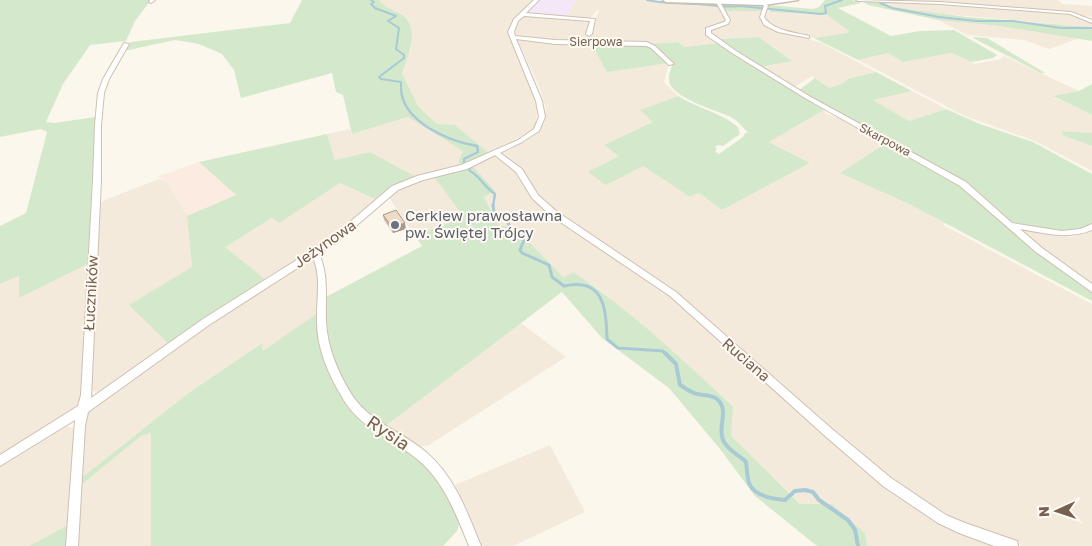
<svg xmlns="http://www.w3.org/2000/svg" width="1092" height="546" font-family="'Golos Text',sans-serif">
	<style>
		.residential { fill: #f3eadb }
		.commercial { fill: #fbebe1 }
		.education { fill: #f4e8f8 }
		.green { fill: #d4e9cb }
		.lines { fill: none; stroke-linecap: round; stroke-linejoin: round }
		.stream-far3 { stroke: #a8cad5; stroke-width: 2 }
		.stream-far2 { stroke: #a8cad5; stroke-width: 2.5 }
		.stream-far1 { stroke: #a8cad5; stroke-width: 3 }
		.stream { stroke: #a8cad5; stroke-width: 4 }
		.minor-casing { stroke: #cdc0b2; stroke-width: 2 }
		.tertiary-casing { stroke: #cdc0b2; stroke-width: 3 }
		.minor { fill: #fff; fill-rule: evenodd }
		.tertiary { fill: #fff; fill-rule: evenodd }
		.wall { fill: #cebbaa }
		.shaded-wall { fill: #a7998b }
		.building { fill: #efdac6; stroke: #a7998b }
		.worship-dot { fill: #6b7280; stroke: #fefaf3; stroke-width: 2 }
		.labels { text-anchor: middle; stroke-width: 4; stroke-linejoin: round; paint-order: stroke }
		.far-street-label { font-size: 12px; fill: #766150; stroke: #fefaf3 }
		.worship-label { font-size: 15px; fill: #5b616d; stroke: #fefaf3; text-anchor: start }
		.street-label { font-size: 15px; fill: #766150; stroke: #fefaf3 }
		.near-street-label { font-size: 18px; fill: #766150; stroke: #fefaf3 }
	</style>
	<rect width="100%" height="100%" fill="#fbf7ec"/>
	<!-- residential -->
	<g class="residential">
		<polygon points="379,0 535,0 512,21 509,32 510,37 530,84 537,109 536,125 531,131 489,153 455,125 437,124 418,106 402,73 411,49 411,29 408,20 382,5"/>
		<polygon points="576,0 653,0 713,4 716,4 726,19 723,23 705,29 704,31 719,43 684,47 678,42 648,44 562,42 522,37 515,35 516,24 525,15 595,20 599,11 597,10 590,18 567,17"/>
		<polygon points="884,0 1057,0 1063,4 1092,6 1092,17 969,5"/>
		<polygon points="884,2 940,3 1071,14 1092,22 1092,27 932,13 892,7"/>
		<polygon points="730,10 762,11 762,18 780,31 822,43 876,72 850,78 841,84 829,88 812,76 794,87 761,67 792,61 759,37 720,39 710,32 711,30 729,23 730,17 725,11"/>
		<polygon points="766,11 827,15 849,31 848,34 814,38 789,33 771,26 764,17"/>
		<polygon points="938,20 1000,26 1080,38 1049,49 1024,40 967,35"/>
		<polygon points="517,39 591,43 669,64 664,82 678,96 641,110 654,122 604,145 620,156 643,166 690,197 699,193 722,210 810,163 769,142 824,110 826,114 840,118 886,143 840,173 911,205 945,223 943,225 1092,304 1092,546 1023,546 962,525 888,480 675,293 570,224 542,200 502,154 534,136 544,124 546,108 538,84"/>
		<polygon points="888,53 903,62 952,53 975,64 1000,59 1004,56 1079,91 1054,97 1092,115 1092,133 1061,131 1064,136 1092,146 1092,171 1035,141 965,116 858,60"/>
		<polygon points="912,91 946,109 909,121 872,100"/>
		<polygon points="408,117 464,151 458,162 462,165 416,177 370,152 335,160 327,134 350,129 352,134"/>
		<polygon points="495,156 517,171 531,194 672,295 885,484 1002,546 867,546 865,533 832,504 801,504 730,436 733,405 603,292 573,272 563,277 514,226 499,226 484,197 495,192 472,165"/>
		<polygon points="434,177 465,217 415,236 388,196 396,190"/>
		<polygon points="159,179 166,180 187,216 192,267 169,344 102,391 96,392 91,389 99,204 105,200"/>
		<polygon points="340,183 375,199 361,214 330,239 266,280 224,247 272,218 279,222"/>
		<polygon points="1023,229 1057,236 1072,237 1092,230 1092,286 1058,263 1021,231"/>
		<polygon points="312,257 316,260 319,281 319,312 263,352 261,343 187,394 80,479 85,415 92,408 208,324"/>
		<polygon points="88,264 80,406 0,458 0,284 19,276 19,298"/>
		<polygon points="521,323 566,357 429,445 417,447 383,428"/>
		<polygon points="67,426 74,429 68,525 29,546 0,546 0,466"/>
		<polygon points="151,433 151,546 78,546 80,486 141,436"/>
		<polygon points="550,445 585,512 513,546 479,546 455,485"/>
	</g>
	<!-- commercial -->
	<polygon class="commercial" points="199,162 236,195 187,216 166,180 157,177"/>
	<!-- education -->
	<polygon class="education" points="541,0 576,0 567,17 526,13"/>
	<!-- green -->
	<g class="green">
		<polygon points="0,0 151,0 135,21 126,41 90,45 63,84 46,122 54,123 95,117 88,264 19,298 19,276 0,284 0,226 26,213 47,132 41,129 0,137"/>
		<path d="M 302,0 L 379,0 C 385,8 394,10 402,15 C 421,27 408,57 402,73 L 418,106 L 437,124 L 455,125 L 489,153 L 462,165 L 458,162 L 463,151 L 408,117 L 352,134 L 343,95 L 336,92 L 332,73 L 241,98 L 234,70 L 222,54 L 199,44 L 175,40 L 124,51 L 131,42 L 290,23 Z"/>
		<polygon points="825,0 852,0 861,3 838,8 891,36 920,31 954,30 997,55 993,58 971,62 952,53 903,62 888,53 858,60 814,38 848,33 849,31 827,15 773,12 770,12 768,5 813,9 819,7"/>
		<polygon points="862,1 884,2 892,7 967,17 1092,27 1092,41 1000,26 938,20 868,5"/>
		<polygon points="725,4 763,5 762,11 725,11 721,6"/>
		<polygon points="759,37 792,61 761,67 720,39"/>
		<polygon points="975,37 987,38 1045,73 1041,73 973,38"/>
		<path d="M 678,42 L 684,47 L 719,43 L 733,54 L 824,110 L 769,142 L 810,163 L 722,210 L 699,193 L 690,197 L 643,166 L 606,185 L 588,172 L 619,156 L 604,145 L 653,122 L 640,110 L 678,96 C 697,108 722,113 738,127 L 740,134 L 723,146 L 718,145 L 715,147 L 717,149 L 715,151 L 719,154 L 743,137 L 745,133 L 748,133 C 743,127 738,121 731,117 C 718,111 669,97 669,80 C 668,76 671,69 672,65 L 648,44 Z"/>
		<polygon points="591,43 649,45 668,63 607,72"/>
		<polygon points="876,72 912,91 873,100 909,121 946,109 980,124 1033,142 1092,174 1092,223 1075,231 1064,232 1012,222 979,194 799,90 815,78 829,88 841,84 850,78"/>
		<polygon points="1092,84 1092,115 1053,96 1079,91"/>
		<polygon points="1061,131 1092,133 1092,146 1064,136"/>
		<polygon points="327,134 335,160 370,152 416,177 394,184 375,199 340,183 279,223 272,218 225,247 266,280 169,344 129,305 192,267 187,216 236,195 199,162"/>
		<polygon points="886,143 959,183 1092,291 1092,301 911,205 840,173"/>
		<path d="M 472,165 L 495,191 L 484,197 L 499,226 L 514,226 L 563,277 L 573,272 C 631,310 682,360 733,406 L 731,436 L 800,504 L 832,504 L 865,533 L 867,546 L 817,546 L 755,496 L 720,449 L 669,388 L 602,338 L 562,292 L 383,428 L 353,399 L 327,346 L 324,298 L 422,246 L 415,236 L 464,217 L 434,177 Z"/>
		<polygon points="319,312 322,347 367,424 417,458 432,471 454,507 459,525 457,531 443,546 151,546 151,433 141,436 80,486 80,479 187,394 262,343 263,351"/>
		<polygon points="68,525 67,546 29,546"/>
	</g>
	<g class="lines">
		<!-- stream-far3 -->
		<g class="stream-far3">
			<polyline points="371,0 374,2 371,4 375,8 396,16 388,21 399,28 396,49 404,55 404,58 379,77 381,79 401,82 401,90"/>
			<path d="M 647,0 C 664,4 680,3 697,4 C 712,5 725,8 740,6 L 821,14 L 826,13 L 825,6 L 842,0"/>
			<polyline points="880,3 892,8 939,17 977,21 1013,21 1061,28 1092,28"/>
		</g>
		<!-- stream-far2 -->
		<path class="stream-far2" d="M 401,89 C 403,122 448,141 477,146 L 478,152 L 464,159 L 464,163 L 469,166 L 470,171 C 481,177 484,187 495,194 L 493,206"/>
		<!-- stream-far1 -->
		<path class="stream-far1" d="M 493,205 L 494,212 L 507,221 L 511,229 L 522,236 L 524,240 L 520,250 L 522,253 L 549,265 L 552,277 L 564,286 C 604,277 606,308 607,339 L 618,348 L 663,351 L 667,355"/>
		<!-- stream -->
		<path class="stream" d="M 665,353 L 676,364 L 680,385 C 685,388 689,391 694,393 C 701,396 711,394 717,399 C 730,410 717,427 723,440 C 727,450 739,455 746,462 C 747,469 747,476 749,483 C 754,496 772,499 785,500 L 795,491 L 805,490 L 813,492 L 819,500 L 848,520 L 855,530 L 858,546"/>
		<!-- minor casing -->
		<g class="minor-casing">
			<g id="minor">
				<polygon points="150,0 155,0 151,3 149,2"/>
				<path d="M 534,0 L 539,0 L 526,13 L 595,19 L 592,34 L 589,36 L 586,34 L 590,21 L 524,16 L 518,21 L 514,32 L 515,36 L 555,40 L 647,42 L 655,46 L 674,64 L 669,65 L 651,48 L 646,46 L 555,44 L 516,39 L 542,101 L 545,117 L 539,131 L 522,142 L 500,153 L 522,169 L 538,195 L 556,211 L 676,292 L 832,429 L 891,478 L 946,515 L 965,523 L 1017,541 L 1018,546 L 994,546 L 959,533 L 938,523 L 883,486 L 824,435 L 670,296 L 550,215 L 532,198 L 516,172 L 495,155 L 467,169 L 423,180 L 398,190 L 336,243 L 319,254 C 329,275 325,297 326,321 C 327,346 337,370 350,392 C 369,423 400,430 426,452 C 455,477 467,512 481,546 L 469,546 C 456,514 444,481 417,459 C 390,437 360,429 342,397 C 328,374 317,348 317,322 C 316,301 322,278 313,258 L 209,325 L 88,412 L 85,426 L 78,546 L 66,546 L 75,420 L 0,466 L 0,455 L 78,406 L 81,395 L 93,180 L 95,125 L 98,93 L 103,79 L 124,43 L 129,44 L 109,79 L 104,93 L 101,125 L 101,180 L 91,398 L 203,319 L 330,239 L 392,186 L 417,176 L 461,165 L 518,140 L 534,129 L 539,117 L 536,101 L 508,32 L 514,19 Z"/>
				<path d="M 759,0 L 763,0 L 768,6 L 764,17 C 773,31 794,32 809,36 L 809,38 L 778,32 L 764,25 L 760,17 L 764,6 Z"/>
				<polygon points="856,0 940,2 1071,12 1092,20 1092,23 1070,14 940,4 858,1"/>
				<path d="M 716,2 L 720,2 L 730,20 L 728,24 L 711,30 L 711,33 L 736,51 L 809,96 L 966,182 L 1012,223 L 1062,231 L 1080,229 L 1092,224 L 1092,230 C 1067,240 1045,233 1020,229 L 1042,248 L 1092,284 L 1092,292 L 1036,252 L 960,186 L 805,98 L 732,53 L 706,35 L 706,28 L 724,22 L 726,20 Z"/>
			</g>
		</g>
		<!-- tertiary casing -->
		<g class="tertiary-casing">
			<polygon id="tertiary" points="663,0 798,0 764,5 666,2"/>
		</g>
		<!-- minor -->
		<use href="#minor" class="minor"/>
		<!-- tertiary -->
		<use href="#tertiary" class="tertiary"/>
	</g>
	<!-- wall -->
	<polygon class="wall" points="383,215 406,229 393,233 384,220"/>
	<!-- shaded-wall -->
	<polygon class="shaded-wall" points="405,223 406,229 393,233 392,227"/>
	<!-- building -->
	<polygon class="building" points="396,210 405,223 392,227 383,215"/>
	<!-- markers -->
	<circle class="worship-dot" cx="395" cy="225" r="5"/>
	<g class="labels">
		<!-- far-street labels -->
		<g class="far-street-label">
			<text x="596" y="46">Sierpowa</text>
			<text transform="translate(885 140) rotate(28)" y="4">Skarpowa</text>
		</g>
		<!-- worship labels -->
		<g class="worship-label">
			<text x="405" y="221">Cerkiew prawosławna<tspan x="405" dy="17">pw. Świętej Trójcy</tspan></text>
		</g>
		<!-- street labels -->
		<g class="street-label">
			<text transform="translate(325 244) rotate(-35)" y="5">Jeżynowa</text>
			<text transform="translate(91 293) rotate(-87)" y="5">Łuczników</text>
			<text transform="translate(746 360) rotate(41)" y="5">Ruciana</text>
		</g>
		<!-- near-street labels -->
		<g class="near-street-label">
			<text transform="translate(388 433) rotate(34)" y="6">Rysia</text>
		</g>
	</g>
	<!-- north arrow -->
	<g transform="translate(1057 511) rotate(267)" stroke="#fefaf3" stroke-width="4" paint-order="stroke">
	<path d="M0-4L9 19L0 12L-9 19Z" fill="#766150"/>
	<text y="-8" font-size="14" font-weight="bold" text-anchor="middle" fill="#766150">N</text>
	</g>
</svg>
